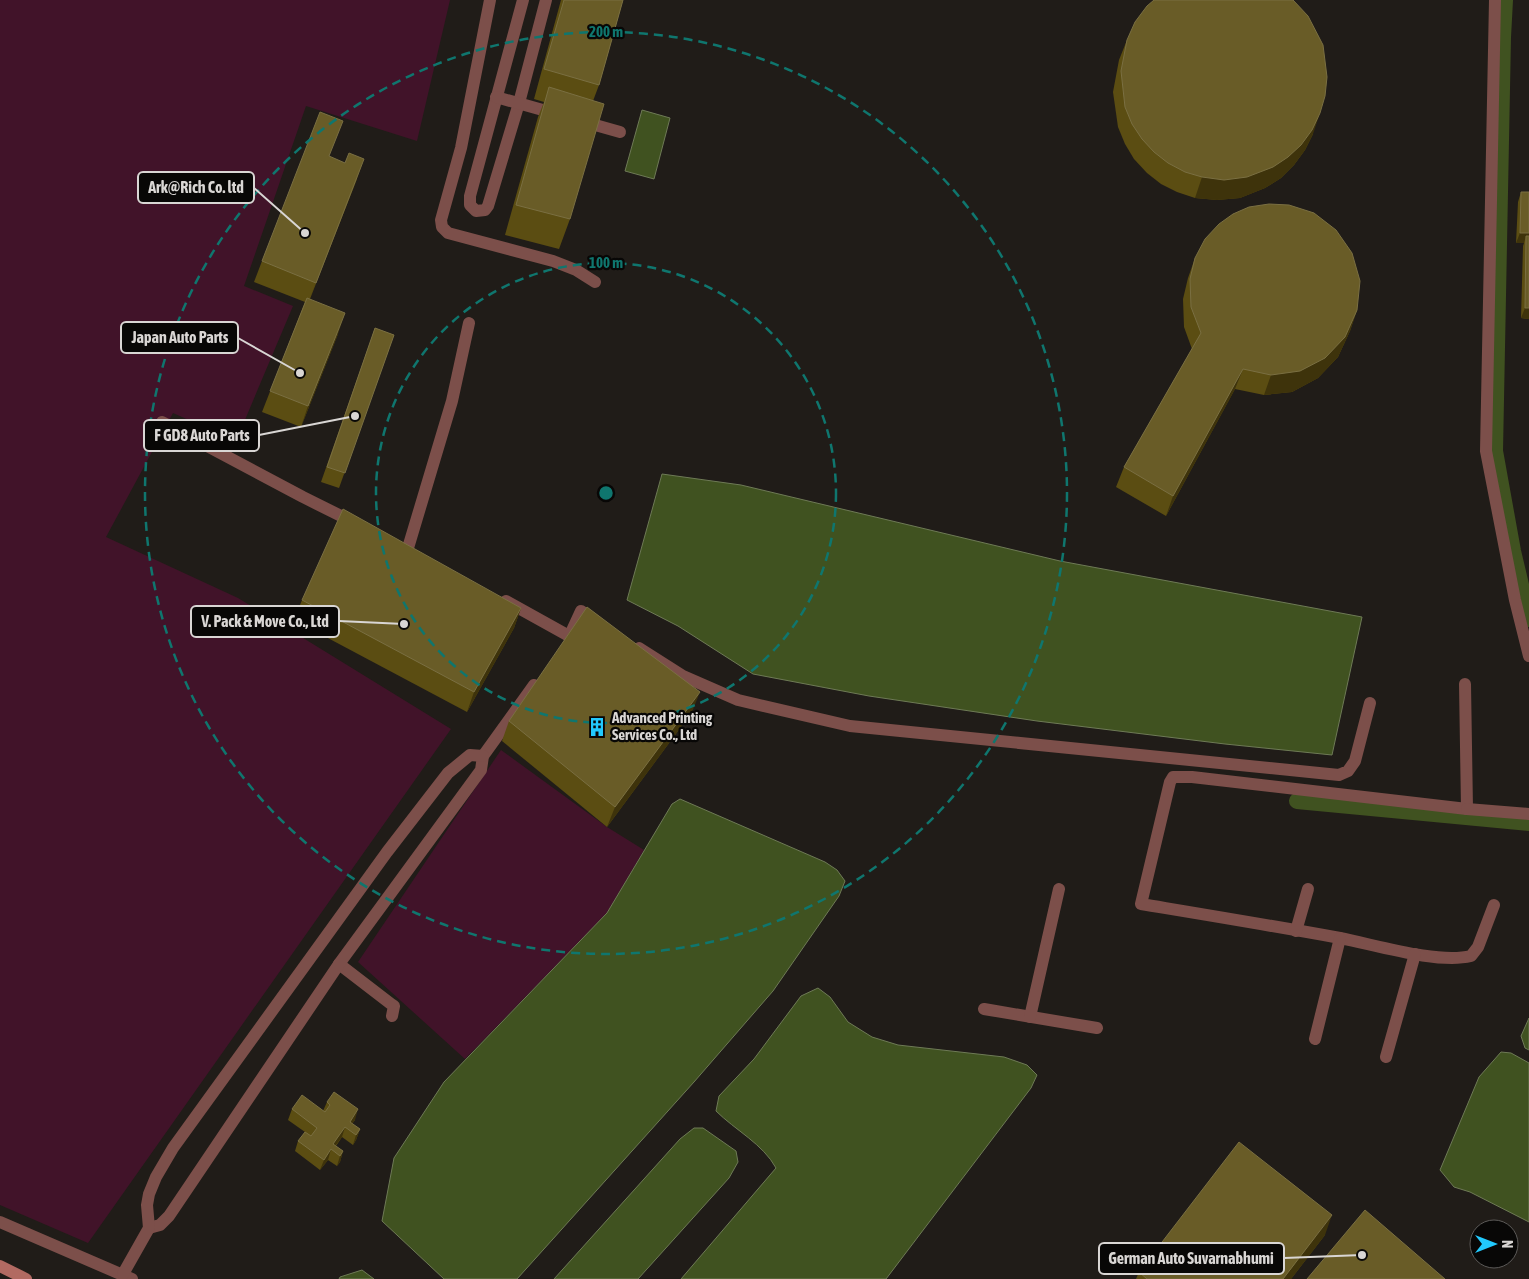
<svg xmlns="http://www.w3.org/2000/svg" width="1529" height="1279" font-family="'Asap Condensed',sans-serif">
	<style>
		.green { fill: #411329 }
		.water { fill: #405220; stroke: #6e7a56 }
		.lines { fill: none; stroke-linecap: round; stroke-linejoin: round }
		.canal { stroke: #405220; stroke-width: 16 }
		.minor { stroke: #7c4f4a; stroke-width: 12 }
		.secondary { stroke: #b26a62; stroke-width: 12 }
		.wall { fill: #5b4d12 }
		.shaded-wall { fill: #3e330b }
		.building { fill: #695c27; stroke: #7a6f42 }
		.ring { fill: none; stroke: #0f766e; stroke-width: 2.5; stroke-dasharray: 9 6 }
		.labels { text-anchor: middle; stroke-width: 4.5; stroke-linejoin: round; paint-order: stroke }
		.poi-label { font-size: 15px; font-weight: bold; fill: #d9d6d4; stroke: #080706; text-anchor: start }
		.centre { fill: #0f766e; stroke: #080706; stroke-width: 2.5 }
		.ring-label { font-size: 15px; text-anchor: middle; font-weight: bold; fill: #0f766e; stroke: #080706; stroke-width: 4.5; stroke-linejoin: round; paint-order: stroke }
		.leader { fill: none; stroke: #d9d6d4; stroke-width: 2 }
		.callout-dot { fill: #d9d6d4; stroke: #080706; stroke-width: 2 }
		.callout { fill: #080706; stroke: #d9d6d4; stroke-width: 2 }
		.callout-label { font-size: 16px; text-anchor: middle; font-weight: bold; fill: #d9d6d4 }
	</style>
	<rect width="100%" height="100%" fill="#201c18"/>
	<!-- green -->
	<g class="green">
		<polygon points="0,0 450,0 417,141 306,106 244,286 293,306 236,441 173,413 106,537 238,598 451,729 88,1243 0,1205"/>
		<polygon points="501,750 607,827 644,850 607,913 465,1059 358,962"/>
	</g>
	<!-- water -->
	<g class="water">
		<polygon points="642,110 670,118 654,179 625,171"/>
		<polygon points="662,474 741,485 1060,561 1362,617 1332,755 1225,744 1037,721 869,696 753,674 678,626 627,600"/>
		<polygon points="680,799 825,862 837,870 845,881 839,896 773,991 694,1082 517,1279 444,1279 382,1221 394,1158 444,1082 607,913 672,804"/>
		<path d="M 818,988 L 830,997 L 848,1022 L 872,1037 L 898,1045 L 1004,1057 L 1027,1065 L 1037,1075 L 1031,1088 L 886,1279 L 681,1279 L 776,1168 C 763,1144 735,1130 716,1111 L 719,1096 L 754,1059 L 801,996 Z"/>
		<polygon points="1529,1018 1529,1050 1525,1048 1521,1036"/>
		<polygon points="1501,1052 1511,1053 1529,1063 1529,1222 1470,1192 1454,1187 1440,1170 1479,1077"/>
		<polygon points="694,1128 703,1128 736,1151 738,1162 729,1178 638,1279 554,1279 680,1139"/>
		<polygon points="362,1270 374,1279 339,1279 340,1277"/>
	</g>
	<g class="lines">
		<!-- canal -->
		<g class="canal">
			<polyline points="1505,0 1503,37 1495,451 1513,551 1529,619"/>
			<polyline points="1297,801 1529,823"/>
		</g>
		<!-- minor -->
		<g class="minor">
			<polyline points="490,0 461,148 441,220 442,227 448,233 553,261 576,270 595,282"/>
			<polyline points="523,0 470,196 470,205 476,211 485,210 488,206 519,103 546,0"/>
			<polyline points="1495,0 1486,451 1515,600 1529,656"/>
			<polyline points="496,97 557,114"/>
			<polyline points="581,121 620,132"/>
			<polyline points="162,422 303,497 355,523"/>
			<polyline points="408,548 452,401 469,323"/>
			<polyline points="506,601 569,636"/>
			<polyline points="569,637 581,611 597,622"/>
			<polyline points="639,648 683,676 738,700 850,726 1339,775 1348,771 1355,761 1370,703"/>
			<path d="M 1465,684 L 1467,809 L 1192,777 L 1173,777 L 1170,782 L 1141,904 C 1207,915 1274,926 1340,938 C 1376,945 1437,964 1471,956 L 1478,947 L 1494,905"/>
			<polyline points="1467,809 1529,814"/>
			<polyline points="1296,931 1308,889"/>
			<polyline points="339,964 391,1004 394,1006 392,1016"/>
			<polyline points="984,1009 1097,1028"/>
			<polyline points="1030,1017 1059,889"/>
			<polyline points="1315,1039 1340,938"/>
			<polyline points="1386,1057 1415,954"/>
			<polyline points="0,1222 132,1279"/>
			<polyline points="149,1228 160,1225 169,1216 339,964 481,770 483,756 534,685"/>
			<polyline points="123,1274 149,1228 147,1205 149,1194 156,1177 173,1148 387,852 448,773 470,755 483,756"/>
		</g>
		<!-- secondary -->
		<polyline class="secondary" points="0,1266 26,1279"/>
	</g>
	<!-- wall -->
	<g class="wall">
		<polygon points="561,0 623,0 599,85 593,101 570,219 559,249 505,235 538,117 544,102 534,99"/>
		<polygon points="1127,40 1313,134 1305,150 1294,165 1281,178 1265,188 1240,198 1217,200 1195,198 1177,192 1161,184 1147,173 1134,159 1125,144 1118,127 1113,92 1119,60"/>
		<polygon points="329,157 357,179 310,299 338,334 301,427 262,412 305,302 254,282 262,261"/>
		<polygon points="1521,192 1529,192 1529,319 1521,318 1523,246 1524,243 1516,243 1518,202"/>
		<polygon points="1195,258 1357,310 1350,331 1338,357 1318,378 1292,392 1264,395 1235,389 1166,516 1116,487 1124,467 1192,349 1184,327 1183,299 1188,278"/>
		<polygon points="375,328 394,335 339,488 321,482"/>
		<polygon points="302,600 521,608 514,628 467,712 294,620"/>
		<polygon points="692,712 607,827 502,741 509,721"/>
		<polygon points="327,1102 355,1120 352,1124 360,1129 356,1140 353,1145 342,1137 336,1146 343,1151 340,1162 337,1166 328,1160 320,1170 295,1151 298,1141 305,1132 288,1120 292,1109 323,1111"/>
		<polygon points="1325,1235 1291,1279 1136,1279 1139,1272"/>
	</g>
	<!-- shaded-wall -->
	<g class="shaded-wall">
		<polygon points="1320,113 1313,134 1305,150 1294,165 1281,178 1265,188 1240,198 1217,200 1195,198 1202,177"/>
		<polygon points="364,159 357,179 308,303 316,283"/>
		<polygon points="1520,233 1529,233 1529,243 1526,236 1524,243 1516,243"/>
		<polygon points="1525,308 1529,308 1529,319 1521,318"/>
		<polygon points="1357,310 1350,331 1338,357 1318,378 1292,392 1264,395 1271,375"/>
		<polygon points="345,313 338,334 301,427 308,406"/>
		<polygon points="1243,369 1235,389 1166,516 1173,496"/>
		<polygon points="521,608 514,628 467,712 474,692"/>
		<polygon points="700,692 692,712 607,827 615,807"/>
		<polygon points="358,1109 355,1120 348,1129 350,1122"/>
		<polygon points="345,1127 342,1137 332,1150 331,1149 328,1160 320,1170 324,1160 333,1144"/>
		<polygon points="360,1129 356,1140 353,1145 356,1135"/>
		<polygon points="343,1151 340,1162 337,1166 340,1156"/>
		<polygon points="1332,1215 1325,1235 1291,1279 1283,1279"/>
	</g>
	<!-- building -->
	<g class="building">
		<polygon points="564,0 623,0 599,85 544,69"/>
		<polygon points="1154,0 1293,0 1308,16 1323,45 1327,77 1325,96 1320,113 1312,130 1301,145 1288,157 1273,167 1247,177 1224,180 1202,177 1185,172 1168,163 1154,152 1142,139 1132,124 1125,107 1121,71 1127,40 1135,22 1147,6"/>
		<polygon points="549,87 604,104 570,219 516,205"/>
		<polygon points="320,112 343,121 329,156 345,163 349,153 364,159 316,283 262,261"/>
		<polygon points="1521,192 1529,192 1529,233 1520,233"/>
		<polygon points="1269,204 1289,205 1314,213 1336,230 1352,253 1360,281 1357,310 1345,337 1325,358 1300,371 1271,375 1243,369 1173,496 1124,467 1201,333 1191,307 1190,279 1195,258 1205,239 1219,224 1233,214 1249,207"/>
		<polygon points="1526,236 1529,236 1529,308 1525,308"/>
		<polygon points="307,298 345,313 308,406 270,391"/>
		<polygon points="375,328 394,335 345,473 327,467"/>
		<polygon points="343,509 521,608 474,692 302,600"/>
		<polygon points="587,607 700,692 615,807 509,721"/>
		<polygon points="334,1092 358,1109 350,1122 360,1129 356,1135 345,1127 333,1144 343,1151 340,1156 331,1149 324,1160 298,1141 305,1132 311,1136 317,1128 292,1109 302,1095 325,1112 330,1105 327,1102"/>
		<polygon points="1239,1142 1332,1215 1283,1279 1147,1279 1139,1272"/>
		<polygon points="1365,1210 1445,1279 1307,1279"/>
	</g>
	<!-- distance rings -->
	<g class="ring">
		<circle cx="606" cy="493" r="230"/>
		<circle cx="606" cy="493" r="461"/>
	</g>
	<!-- icons -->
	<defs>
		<g id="building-bare" transform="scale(1.5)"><path d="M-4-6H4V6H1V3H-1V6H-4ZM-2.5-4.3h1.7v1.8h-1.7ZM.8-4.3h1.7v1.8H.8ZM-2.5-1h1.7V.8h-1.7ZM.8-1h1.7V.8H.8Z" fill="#22c9fd" stroke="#080706" stroke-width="2.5" paint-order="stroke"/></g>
	</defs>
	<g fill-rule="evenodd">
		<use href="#building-bare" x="597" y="727"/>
	</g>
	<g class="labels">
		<!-- poi labels -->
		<g class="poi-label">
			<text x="612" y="723">Advanced Printing<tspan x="612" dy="17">Services Co., Ltd</tspan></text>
		</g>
	</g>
	<circle cx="606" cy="493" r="8" class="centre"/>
	<g class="ring-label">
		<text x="606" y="37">200 m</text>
		<text x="606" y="268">100 m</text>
	</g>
	<!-- callouts -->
	<path class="leader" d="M305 233L254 188M300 373L238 338M355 416L259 435M404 624L339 621M1362 1255L1284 1258"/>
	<g class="callout-dot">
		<circle cx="305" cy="233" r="5"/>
		<circle cx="300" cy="373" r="5"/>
		<circle cx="355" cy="416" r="5"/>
		<circle cx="404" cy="624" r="5"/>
		<circle cx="1362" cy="1255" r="5"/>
	</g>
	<g class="callout">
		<rect x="138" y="172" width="116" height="31" rx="5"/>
		<rect x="121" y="322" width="117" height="31" rx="5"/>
		<rect x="144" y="420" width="115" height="31" rx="5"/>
		<rect x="191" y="606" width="148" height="31" rx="5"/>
		<rect x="1099" y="1243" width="185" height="31" rx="5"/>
	</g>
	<g class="callout-label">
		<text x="196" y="193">Ark@Rich Co. ltd</text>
		<text x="180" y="343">Japan Auto Parts</text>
		<text x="202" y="441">F GD8 Auto Parts</text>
		<text x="265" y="627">V. Pack &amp; Move Co., Ltd</text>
		<text x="1191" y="1264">German Auto Suvarnabhumi</text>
	</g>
	<!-- north arrow -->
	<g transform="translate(1494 1244) rotate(90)"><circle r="24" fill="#080706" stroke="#5c5a58"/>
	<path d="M0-4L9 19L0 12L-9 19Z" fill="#22c9fd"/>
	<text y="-8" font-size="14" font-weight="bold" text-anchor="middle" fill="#d9d6d4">N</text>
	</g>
</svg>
